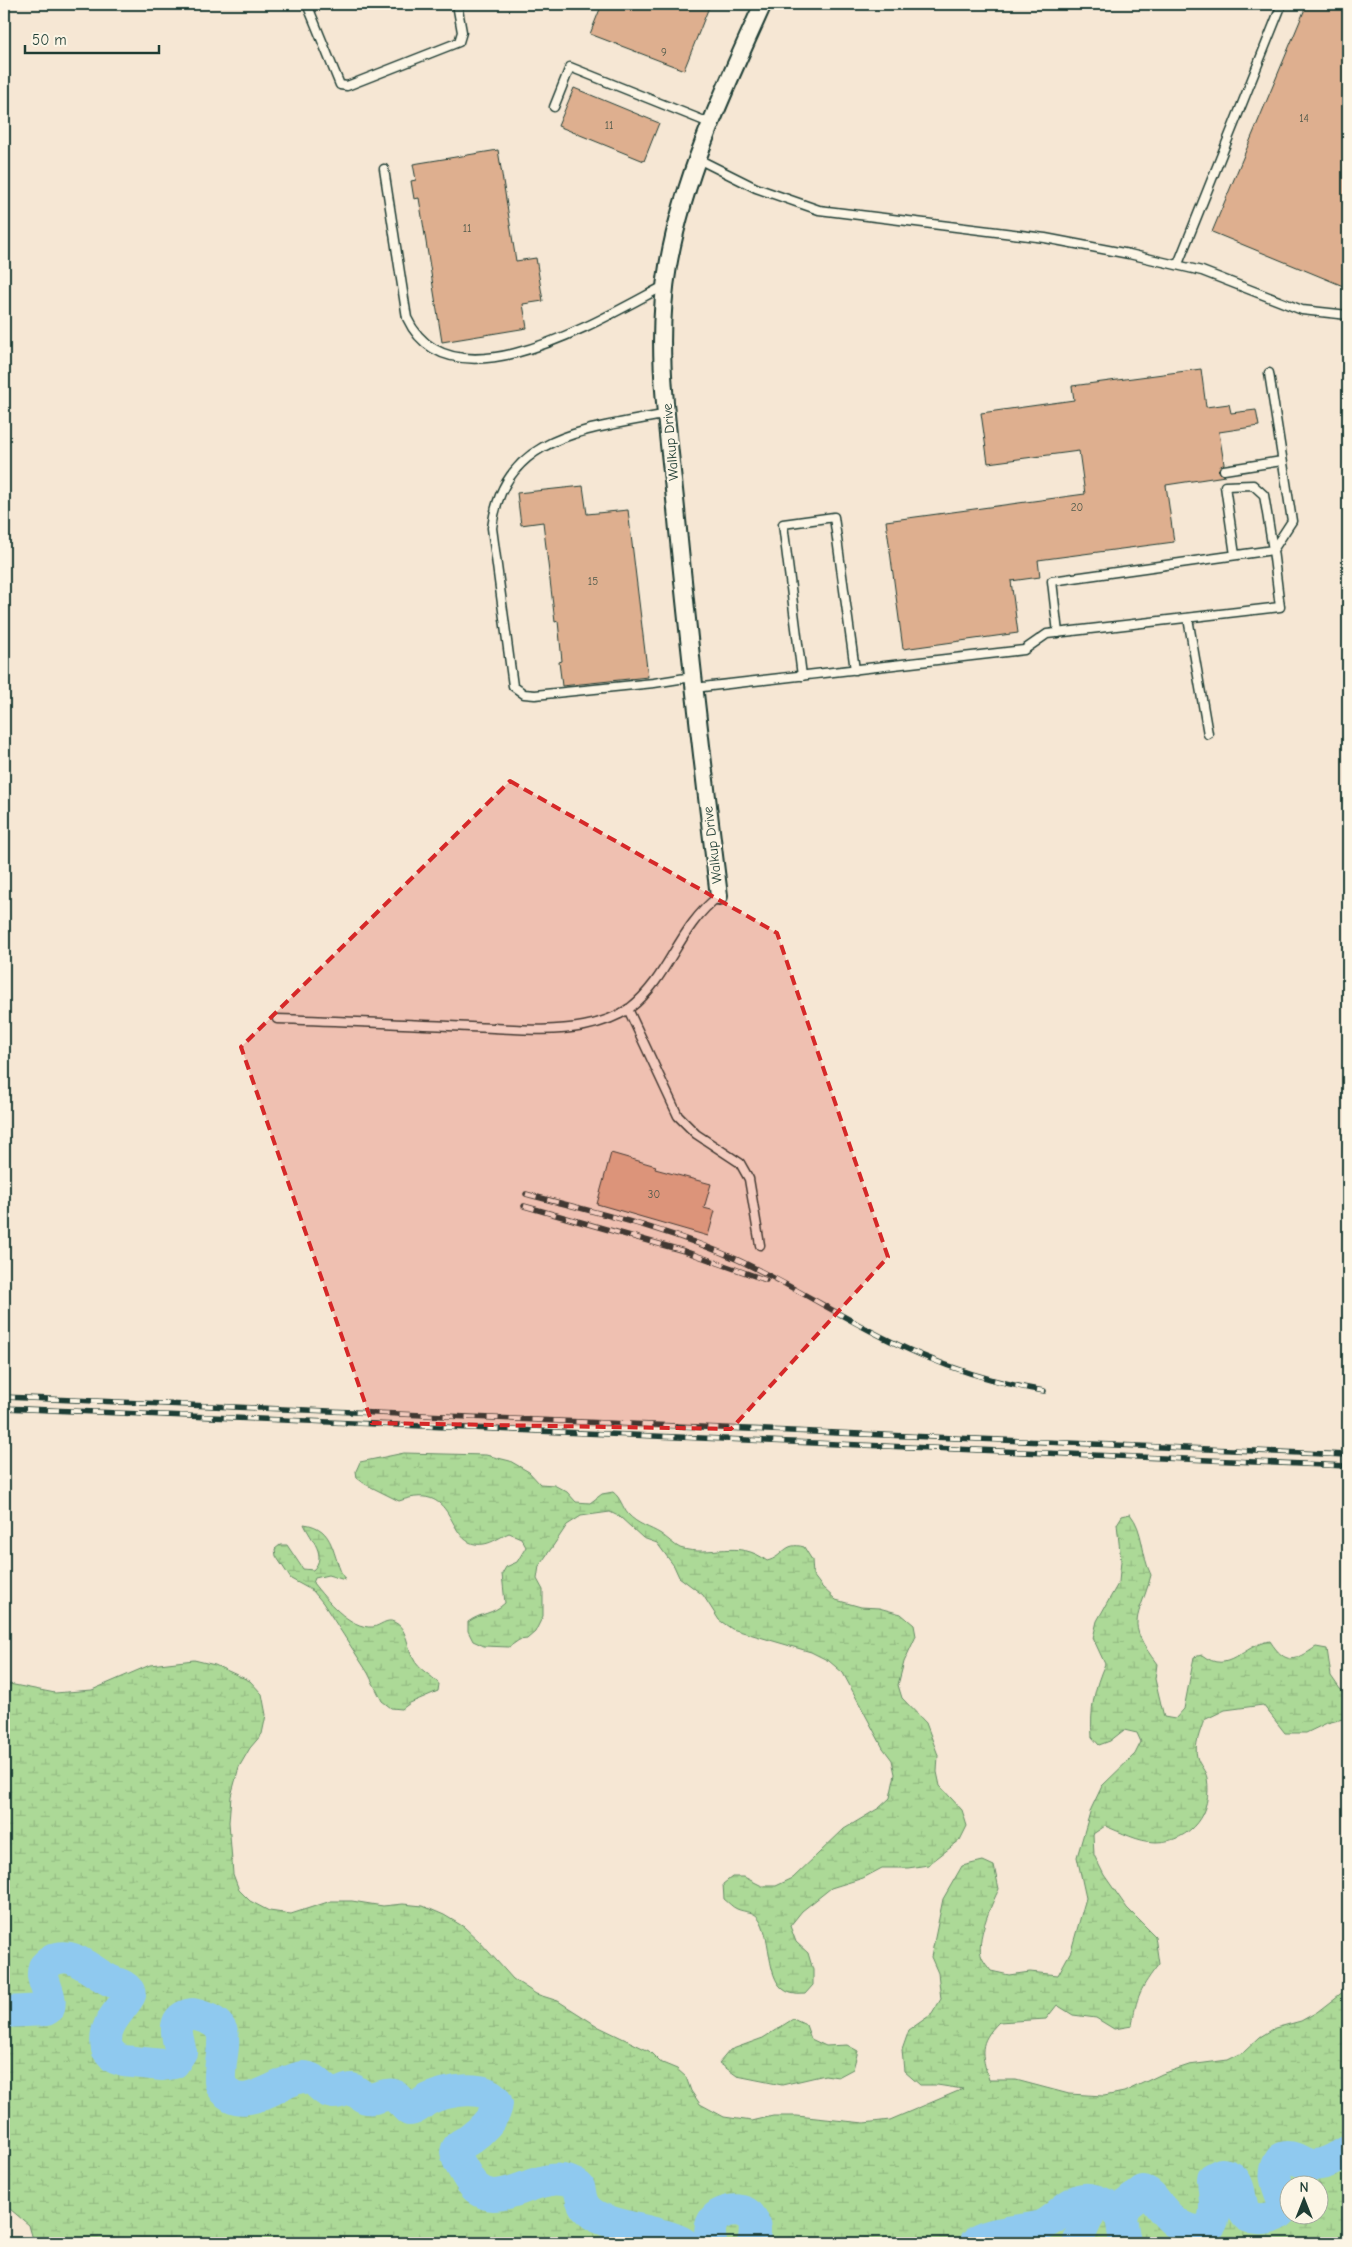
<svg xmlns="http://www.w3.org/2000/svg" width="1352" height="2247" font-family="'Comic Neue',sans-serif">
	<style>
		.wetland { fill: url(#wetland-marsh); stroke: #668b66; fill-rule: evenodd }
		.lines { fill: none; stroke-linecap: round; stroke-linejoin: round }
		.river { stroke: #8fc9ef; stroke-width: 32 }
		.building { fill: #deaf8f; stroke: #1f3d34 }
		.lane-casing { stroke: #1f3d34; stroke-width: 11 }
		.street-casing { stroke: #1f3d34; stroke-width: 20 }
		.lane { stroke: #fcf5e5; stroke-width: 8 }
		.street { stroke: #fcf5e5; stroke-width: 16 }
		.rail-casing { stroke: #1f3d34; stroke-width: 5.5 }
		.rail { stroke: #fcf5e5; stroke-width: 4; stroke-dasharray: 11; stroke-linecap: butt }
		.marked { fill: #d62828; fill-opacity: 0.2; stroke: #d62828; stroke-width: 4; stroke-dasharray: 10 6; stroke-linejoin: round }
		.labels { text-anchor: middle; stroke-width: 4; stroke-linejoin: round; paint-order: stroke }
		.number-label { font-size: 11px; fill: #4f5a4b }
		.street-label { font-size: 14px; fill: #1f3d34; stroke: #fcf5e5 }
	</style>
	<defs>
		<pattern id="wetland-marsh" width="20" height="14" patternUnits="userSpaceOnUse" patternTransform="scale(1.25)"><rect width="20" height="14" fill="#acd997"/><path d="M1 5h8M5 5V1M11 12h8M15 12V8" fill="none" stroke="#94bb83"/></pattern>
	</defs>
	<rect width="100%" height="100%" fill="#f6e7d4"/>
	<filter id="ink" filterUnits="userSpaceOnUse"><feTurbulence type="fractalNoise" baseFrequency=".02" numOctaves="2"/><feDisplacementMap in="SourceGraphic" scale="10" xChannelSelector="R" yChannelSelector="G"/><feConvolveMatrix kernelMatrix="1 2 1 2 8 2 1 2 1" color-interpolation-filters="sRGB"/></filter>
	<g filter="url(#ink)">
		<!-- wetland -->
		<g class="wetland">
			<path d="M 404,1453 L 486,1455 L 510,1461 L 529,1472 L 540,1484 L 554,1485 L 567,1492 L 576,1502 L 590,1503 L 602,1494 L 613,1492 C 621,1498 622,1507 628,1514 C 638,1525 650,1527 661,1534 C 667,1538 674,1545 680,1548 C 711,1558 738,1538 767,1561 C 784,1557 784,1541 804,1547 L 812,1560 L 813,1575 L 822,1587 L 836,1600 L 861,1607 L 879,1608 L 901,1614 L 914,1625 L 916,1636 L 904,1662 L 898,1685 L 902,1698 L 926,1723 L 938,1755 L 937,1772 L 940,1786 L 962,1810 L 967,1826 L 960,1840 L 928,1865 L 908,1868 L 882,1868 L 863,1878 L 831,1888 L 802,1911 L 790,1926 L 796,1942 L 808,1953 L 813,1970 L 813,1985 L 805,1994 C 762,1999 775,1946 760,1920 C 754,1910 746,1913 737,1909 C 732,1907 728,1902 724,1899 L 723,1884 L 732,1877 L 744,1877 L 762,1886 L 776,1886 L 793,1878 L 844,1829 L 879,1808 L 890,1798 L 895,1774 L 892,1760 L 883,1748 L 843,1673 L 829,1661 L 811,1652 L 732,1629 L 719,1620 L 703,1595 L 679,1577 L 674,1566 L 657,1543 L 643,1538 L 620,1517 L 610,1512 L 581,1516 L 567,1525 L 553,1546 L 539,1566 L 537,1579 L 543,1590 L 543,1616 L 535,1632 L 527,1639 L 519,1640 L 509,1647 L 484,1646 L 473,1641 L 468,1631 L 468,1622 C 482,1612 492,1615 505,1603 L 502,1574 L 506,1567 L 517,1562 L 526,1547 L 521,1538 L 509,1533 C 502,1536 492,1543 484,1544 C 443,1550 462,1479 399,1501 L 365,1484 L 357,1478 L 356,1471 L 360,1462 Z"/>
			<path d="M 1130,1514 C 1144,1531 1141,1555 1151,1575 C 1139,1621 1124,1620 1157,1664 L 1155,1679 L 1164,1717 L 1175,1719 L 1184,1709 L 1194,1657 L 1202,1655 C 1229,1676 1242,1645 1270,1641 C 1286,1666 1295,1661 1316,1647 L 1327,1649 L 1331,1676 L 1340,1689 L 1348,1695 L 1347,1718 L 1327,1723 L 1306,1733 L 1285,1733 L 1263,1705 L 1225,1710 L 1204,1720 C 1200,1732 1194,1745 1197,1757 C 1199,1765 1206,1771 1207,1778 C 1213,1812 1191,1842 1156,1842 C 1138,1842 1121,1832 1105,1826 L 1093,1834 L 1094,1855 L 1104,1875 L 1127,1908 L 1155,1936 L 1159,1964 C 1141,1987 1136,1997 1132,2026 L 1114,2029 L 1096,2018 L 1073,2015 L 1057,2005 L 1046,2019 L 999,2022 C 978,2043 981,2053 989,2080 L 1016,2080 L 1069,2094 L 1104,2096 L 1124,2092 L 1162,2074 L 1189,2065 L 1228,2060 L 1244,2052 L 1260,2037 L 1275,2028 L 1301,2021 L 1317,2012 L 1348,1988 L 1348,2243 L 34,2243 L 29,2225 L 4,2204 L 4,1683 L 55,1693 L 92,1690 L 150,1665 L 194,1660 L 215,1665 L 250,1681 L 262,1694 L 266,1715 L 262,1734 L 250,1748 L 239,1767 L 231,1796 L 229,1822 L 233,1874 L 239,1890 L 250,1901 L 269,1911 L 291,1914 L 331,1901 L 352,1901 L 383,1906 L 403,1904 L 423,1906 L 444,1915 L 464,1927 L 480,1942 L 513,1979 L 536,1994 L 558,2001 L 599,2027 L 649,2051 L 660,2062 L 677,2069 L 686,2077 L 691,2091 L 700,2104 L 724,2117 L 752,2121 L 773,2116 L 797,2116 L 864,2123 L 890,2120 L 963,2089 L 937,2085 L 920,2085 L 904,2071 L 902,2050 L 909,2030 L 932,2014 L 941,1999 L 938,1973 L 931,1957 L 943,1899 L 962,1866 L 983,1861 L 994,1866 L 999,1889 C 991,1905 975,1941 982,1958 C 984,1962 988,1967 991,1971 L 1009,1975 L 1030,1972 L 1058,1975 L 1071,1951 L 1086,1898 L 1077,1857 L 1091,1809 L 1102,1786 L 1135,1754 L 1141,1742 L 1137,1733 L 1124,1730 L 1110,1741 L 1099,1745 L 1092,1737 C 1090,1711 1094,1688 1105,1664 L 1093,1638 L 1097,1621 L 1119,1582 L 1121,1561 L 1117,1524 L 1122,1516 ZM 1320,2184 L 1320,2214 L 1290,2214 L 1290,2184 Z"/>
			<path d="M 304,1524 C 336,1528 331,1556 345,1580 L 328,1575 L 315,1578 L 313,1583 C 326,1599 349,1629 373,1627 C 380,1626 387,1618 394,1622 C 407,1627 407,1647 413,1658 C 419,1671 431,1674 439,1684 L 438,1691 L 410,1703 L 402,1709 L 391,1708 L 382,1701 L 368,1673 L 323,1603 L 313,1591 L 291,1579 L 276,1556 L 275,1549 L 280,1545 L 287,1545 L 303,1569 L 313,1570 C 328,1555 311,1540 304,1524 Z"/>
			<polygon points="793,2019 806,2025 811,2039 826,2046 847,2045 858,2051 853,2069 838,2077 825,2075 782,2085 737,2076 719,2063 730,2050 763,2038"/>
		</g>
		<g class="lines">
			<!-- river -->
			<g class="river">
				<path d="M 4,2012 L 46,2010 L 49,2008 C 53,1993 39,1981 44,1967 C 66,1943 88,1970 109,1980 C 116,1984 124,1984 129,1991 L 130,1995 C 119,2014 102,2024 107,2049 L 115,2058 L 124,2061 L 162,2065 L 174,2063 L 181,2052 C 178,2038 169,2017 192,2014 C 240,2024 218,2047 220,2082 C 236,2122 283,2078 303,2077 C 318,2077 321,2092 333,2093 C 340,2094 345,2089 352,2089 C 357,2091 361,2096 366,2098 C 376,2101 384,2092 394,2095 L 409,2110 C 417,2110 422,2102 429,2099 C 445,2091 491,2082 497,2104 C 496,2117 480,2132 470,2139 C 464,2144 458,2143 456,2152 C 457,2162 463,2168 467,2176 C 495,2226 541,2158 579,2187 C 581,2194 580,2201 586,2208 C 600,2227 659,2229 683,2243"/>
				<polyline points="1124,2208 1121,2217 1125,2243"/>
				<path d="M 711,2243 C 710,2237 709,2229 712,2223 C 716,2211 742,2205 750,2216 C 757,2224 755,2234 753,2243"/>
				<path d="M 975,2243 C 983,2233 1023,2231 1038,2227 C 1056,2222 1065,2202 1083,2199 C 1096,2197 1108,2208 1121,2209 L 1143,2191 C 1157,2192 1165,2231 1202,2231 C 1222,2224 1213,2192 1213,2178 L 1221,2174 C 1246,2176 1236,2203 1247,2216 C 1255,2220 1262,2220 1270,2218 C 1304,2208 1261,2185 1281,2159 C 1292,2152 1303,2166 1315,2165 C 1329,2164 1337,2157 1348,2151"/>
				<path d="M 1079,2243 C 1079,2227 1094,2215 1091,2200"/>
			</g>
		</g>
		<!-- building -->
		<g class="building">
			<polygon points="602,4 700,4 709,7 684,70 590,34"/>
			<polygon points="1307,4 1348,4 1348,288 1212,232"/>
			<polygon points="574,88 659,123 644,161 558,126"/>
			<polygon points="498,150 516,261 536,258 543,301 523,304 527,328 442,342 419,198 414,199 411,181 416,180 413,164"/>
			<polygon points="1201,369 1206,407 1229,404 1231,413 1256,410 1259,426 1219,432 1224,464 1218,470 1225,476 1166,485 1174,542 1038,560 1040,577 1011,581 1018,633 903,649 886,521 1085,494 1079,451 988,463 981,413 1074,400 1072,386"/>
			<polygon points="583,486 587,514 628,510 648,677 562,686 559,662 562,661 558,621 555,622 543,522 521,525 517,493"/>
			<polygon points="611,1153 656,1166 655,1169 711,1184 704,1208 715,1211 708,1236 597,1204"/>
		</g>
		<g class="lines">
			<!-- lane casing -->
			<g class="lane-casing">
				<g id="lane">
					<polyline points="307,4 340,85 347,86 459,42 462,32 457,4"/>
					<polyline points="554,107 570,67 712,124"/>
					<polyline points="698,159 756,188 819,210 1045,238 1129,254 1202,271 1302,310 1348,315"/>
					<path d="M 384,169 L 407,318 C 451,413 606,316 666,285"/>
					<polyline points="1178,264 1282,4"/>
					<path d="M 667,414 C 591,430 503,432 492,528 L 513,686 L 524,694 L 535,695 L 654,683 L 692,677"/>
					<polyline points="1224,470 1282,461"/>
					<polyline points="1188,618 1208,734"/>
					<polyline points="1058,633 1052,581 1273,550 1264,495 1253,485 1225,486 1235,555"/>
					<polyline points="802,676 783,524 834,517 855,670"/>
					<polyline points="694,688 1024,650 1047,634 1280,607 1273,550 1292,521 1269,373"/>
					<polyline points="628,1009 678,1116 696,1134 740,1163 749,1179 760,1245"/>
					<path d="M 277,1019 C 342,1021 406,1024 470,1027 C 507,1028 548,1033 584,1026 C 599,1023 617,1017 630,1008 C 670,977 677,928 719,896"/>
				</g>
			</g>
			<!-- street casing -->
			<g class="street-casing">
				<path id="street" d="M 719,896 C 703,767 688,638 676,509 C 668,428 654,347 668,266 C 684,175 725,88 763,4"/>
			</g>
			<!-- lane -->
			<use href="#lane" class="lane"/>
			<!-- street -->
			<use href="#street" class="street"/>
			<!-- rail casing -->
			<g class="rail-casing">
				<g id="rail">
					<path d="M 526,1194 C 597,1213 670,1229 736,1259 C 799,1288 857,1328 921,1355 C 961,1372 1002,1384 1044,1391"/>
					<polyline points="524,1206 684,1251 766,1280"/>
					<polyline points="4,1397 1348,1455"/>
					<polyline points="4,1408 1348,1466"/>
				</g>
			</g>
			<!-- rail -->
			<use href="#rail" class="rail"/>
		</g>
	</g>
	<!-- marked area -->
	<path class="marked" d="M 510,781 L 777,933 L 888,1257 L 731,1429 L 372,1423 L 241,1047 Z"/>
	<g class="labels">
		<!-- number labels -->
		<g class="number-label">
			<text x="664" y="56">9</text>
			<text x="1304" y="122">14</text>
			<text x="609" y="129">11</text>
			<text x="467" y="232">11</text>
			<text x="1077" y="511">20</text>
			<text x="593" y="585">15</text>
			<text x="654" y="1198">30</text>
		</g>
		<!-- street labels -->
		<g class="street-label">
			<text transform="translate(670 442) rotate(-95)" y="5">Walkup Drive</text>
			<text transform="translate(712 845) rotate(-97)" y="5">Walkup Drive</text>
		</g>
	</g>
	<!-- margin -->
	<rect width="1352" height="2247" fill="none" stroke="#fcf5e5" stroke-width="20"/>
	<rect x="10" y="10" width="1332" height="2227" fill="none" stroke="#1f3d34" stroke-width="2" filter="url(#ink)"/>
	<!-- north arrow -->
	<g transform="translate(1304 2200)"><circle r="24" fill="#fcf5e5" stroke="#a4ab9e"/>
	<path d="M0-4L9 19L0 12L-9 19Z" fill="#1f3d34"/>
	<text y="-8" font-size="14" font-weight="bold" text-anchor="middle" fill="#1f3d34">N</text>
	</g>
	<!-- scale -->
	<path d="M25 45v8h134v-8" fill="none" stroke="#1f3d34" stroke-width="2.5"/>
	<text x="32" y="45" font-size="15" fill="#1f3d34" stroke="#fcf5e5" stroke-width="4" paint-order="stroke">50 m</text>
</svg>
